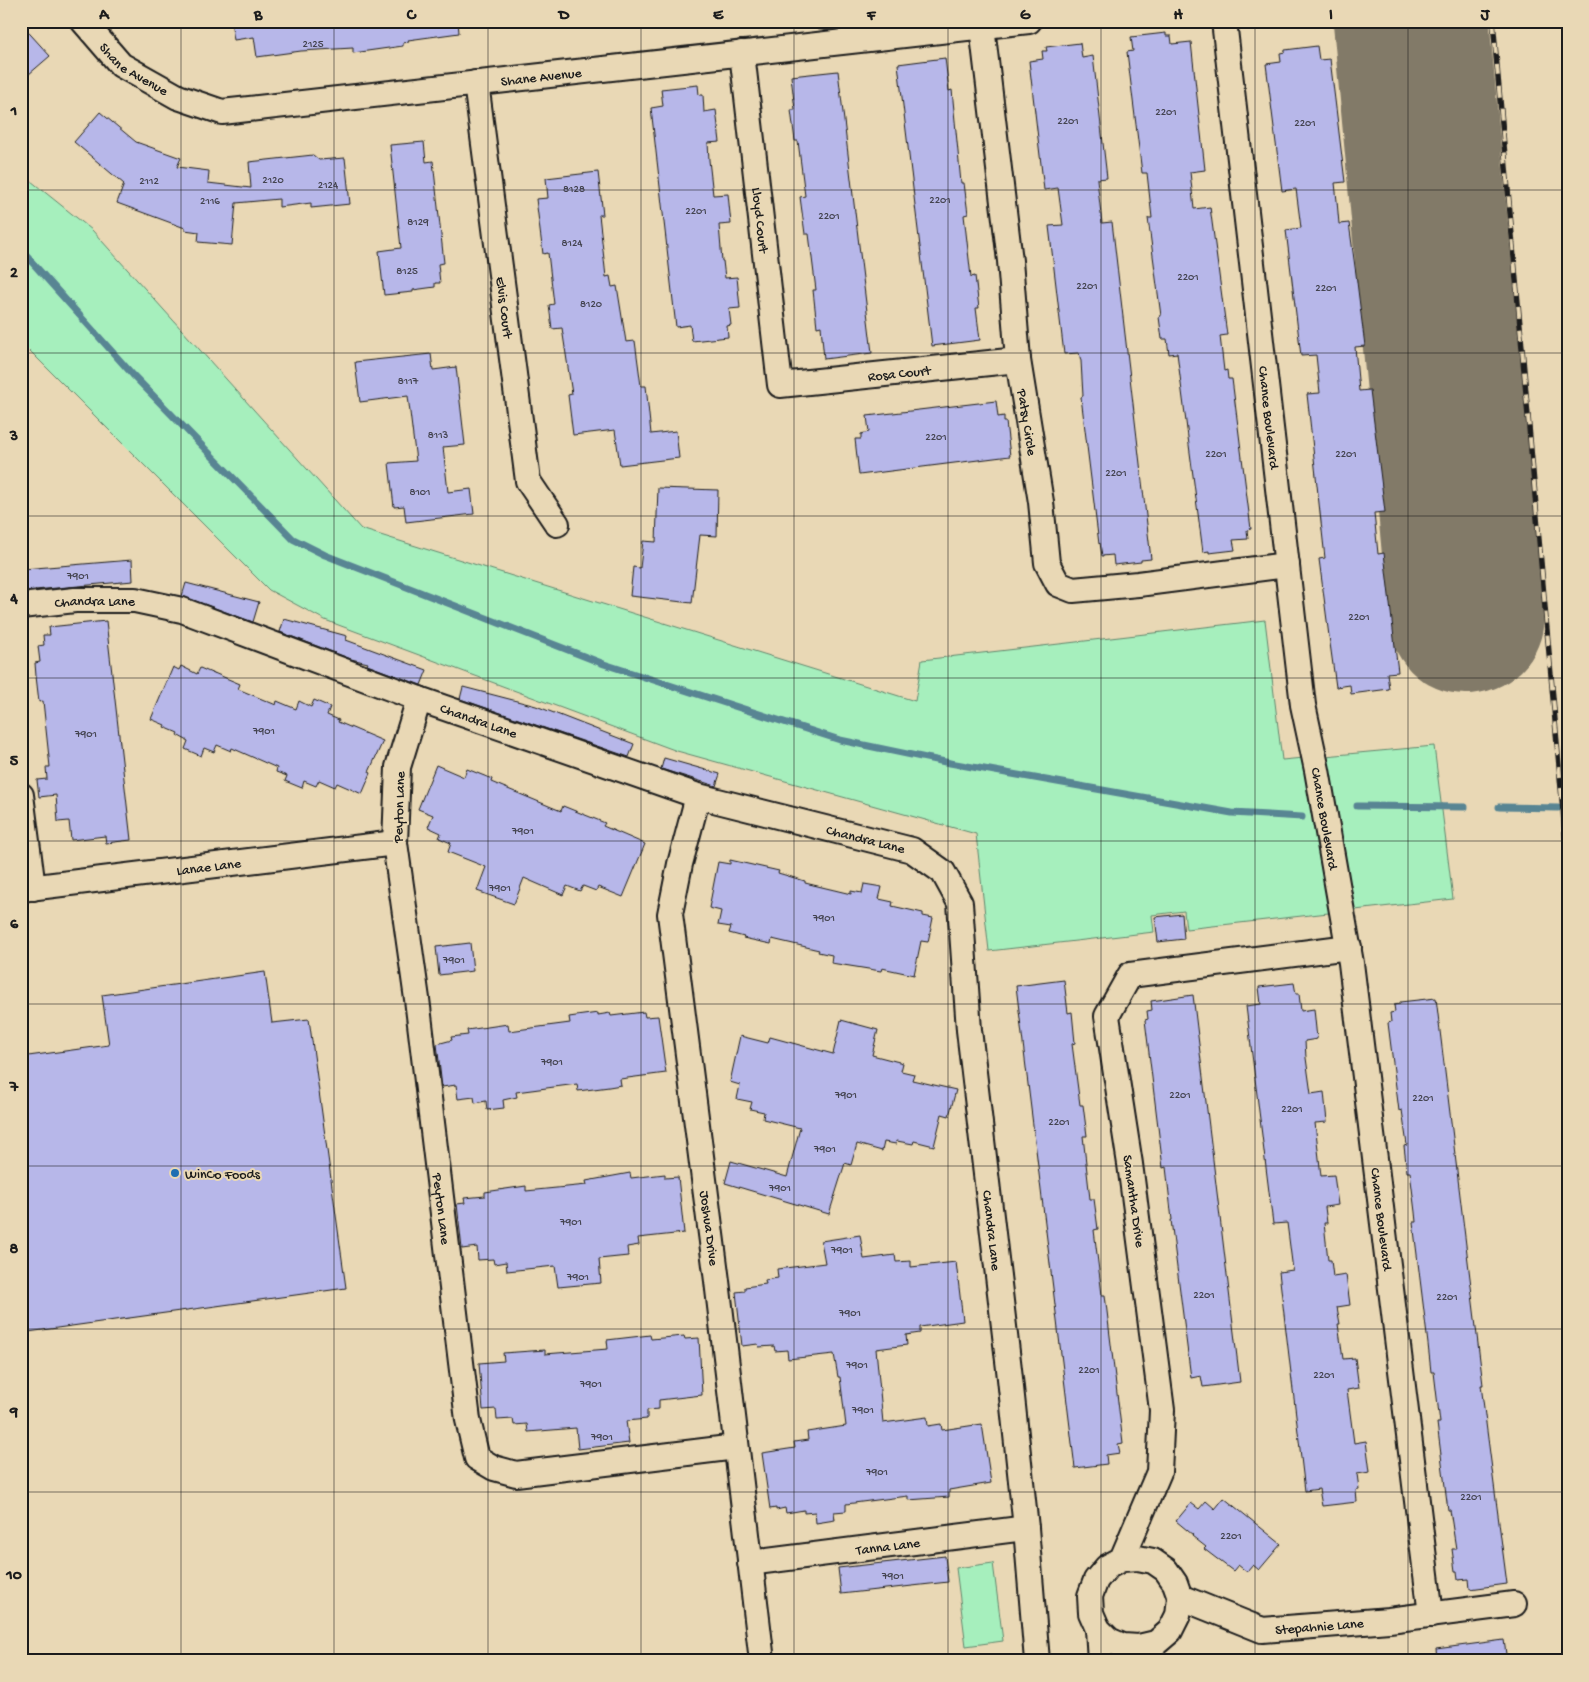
<svg xmlns="http://www.w3.org/2000/svg" width="1589" height="1682" font-family="'Gochi Hand',sans-serif">
	<style>
		.green { fill: #a6efbd; stroke: #61866c }
		.lines { fill: none; stroke-linecap: round; stroke-linejoin: round }
		.stream { stroke: #598593; stroke-width: 7 }
		.runway { stroke: #827a68; stroke-width: 156 }
		.building { fill: #b7b7e9; stroke: #1c1c1c }
		.minor-casing { stroke: #1c1c1c; stroke-width: 28 }
		.minor { stroke: #e9d8b5; stroke-width: 24 }
		.rail-casing { stroke: #1c1c1c; stroke-width: 5.5 }
		.rail { stroke: #e9d8b5; stroke-width: 4; stroke-dasharray: 11; stroke-linecap: butt }
		.grid { fill: none; stroke: #1c1c1c; stroke-width: 1; stroke-opacity: 0.55 }
		.poi-dot { fill: #1f6fb2; stroke: #e9d8b5; stroke-width: 2 }
		.labels { text-anchor: middle; stroke-width: 4; stroke-linejoin: round; paint-order: stroke }
		.number-label { font-size: 11px; fill: #43434f }
		.street-label { font-size: 14px; fill: #1c1c1c; stroke: #e9d8b5 }
		.poi-label { font-size: 14px; fill: #1c1c1c; stroke: #e9d8b5; text-anchor: start }
		.neatline { fill: none; stroke: #1c1c1c; stroke-width: 2 }
		.grid-label { font-size: 16px; text-anchor: middle; font-weight: bold; fill: #1c1c1c }
	</style>
	<rect width="100%" height="100%" fill="#e9d8b5"/>
	<filter id="ink" filterUnits="userSpaceOnUse"><feTurbulence type="fractalNoise" baseFrequency=".02" numOctaves="2"/><feDisplacementMap in="SourceGraphic" scale="10" xChannelSelector="R" yChannelSelector="G"/><feConvolveMatrix kernelMatrix="1 2 1 2 8 2 1 2 1" color-interpolation-filters="sRGB"/></filter>
	<g filter="url(#ink)">
		<!-- green -->
		<g class="green">
			<polygon points="21,173 92,230 361,529 915,701 922,660 1265,620 1282,760 1434,746 1453,899 1186,929 1184,911 1152,915 1154,932 989,951 976,834 677,751 325,620 269,590 21,342"/>
			<polygon points="993,1563 1003,1641 966,1646 956,1568"/>
		</g>
		<g class="lines">
			<!-- stream -->
			<g class="stream">
				<polyline points="21,250 133,375 293,539 325,555 604,664 840,740 950,763 1232,813 1302,817"/>
				<polyline points="1357,806 1465,807"/>
				<polyline points="1499,807 1558,808"/>
			</g>
			<!-- runway -->
			<polyline class="runway" points="1411,21 1466,616"/>
		</g>
		<!-- building -->
		<g class="building">
			<polygon points="231,21 458,21 459,33 408,40 409,42 403,43 403,46 353,53 353,48 301,51 257,57 254,37 234,40"/>
			<polygon points="21,24 50,56 21,81"/>
			<polygon points="1166,33 1166,36 1171,36 1172,44 1191,42 1205,170 1190,172 1194,209 1210,207 1227,335 1220,336 1224,371 1227,370 1228,379 1232,379 1251,529 1247,530 1248,539 1233,540 1235,550 1209,553 1209,551 1203,552 1177,353 1169,354 1167,339 1162,339 1159,317 1161,316 1148,218 1152,218 1147,173 1142,173 1127,52 1133,51 1131,37"/>
			<polygon points="1080,43 1082,58 1093,56 1107,178 1097,179 1102,223 1112,222 1151,559 1141,560 1141,562 1114,565 1113,555 1102,556 1100,543 1099,544 1081,397 1083,396 1081,361 1079,353 1064,354 1049,226 1063,225 1058,188 1044,190 1029,61 1043,59 1042,51 1047,51 1046,47"/>
			<polygon points="1317,46 1319,60 1330,59 1345,182 1335,183 1337,201 1339,224 1349,223 1356,274 1365,346 1355,347 1359,391 1370,390 1385,512 1374,513 1378,554 1384,553 1398,672 1387,673 1389,689 1351,694 1350,685 1336,687 1329,636 1319,559 1325,558 1307,394 1320,393 1316,355 1301,356 1286,230 1301,228 1296,189 1282,191 1266,64 1281,62 1280,53 1285,52 1285,50"/>
			<polygon points="945,58 949,91 952,90 961,183 964,183 968,214 964,215 971,277 975,276 979,308 976,308 980,340 932,346 898,64"/>
			<polygon points="838,71 872,353 824,359 821,326 817,327 813,290 816,290 809,234 805,234 800,197 805,196 798,141 795,141 791,110 795,110 791,76"/>
			<polygon points="698,85 699,95 703,95 704,112 716,110 720,142 708,143 709,160 713,195 728,194 731,224 719,225 722,261 723,261 725,278 737,277 740,308 729,309 731,325 727,326 728,337 692,341 690,325 676,327 651,108 663,106 661,89"/>
			<polygon points="100,112 136,142 181,158 177,167 209,171 208,183 251,188 249,162 313,155 319,160 345,158 350,204 311,208 311,203 279,207 279,199 236,203 232,245 198,242 199,232 185,230 185,228 117,203 124,184 74,142"/>
			<polygon points="424,142 426,162 433,161 444,263 438,264 440,283 435,283 435,287 413,290 413,292 384,295 379,251 401,248 390,145"/>
			<polygon points="598,172 603,215 599,215 606,277 610,276 612,287 617,286 626,342 635,341 641,386 646,386 651,434 676,431 679,458 620,465 615,430 573,435 568,395 572,394 562,328 552,329 549,305 554,304 548,253 543,254 536,199 548,198 546,178"/>
			<polygon points="431,354 433,370 456,367 465,445 443,447 448,492 471,489 474,514 406,522 404,506 394,507 389,463 416,461 408,396 360,402 355,362"/>
			<polygon points="996,401 998,417 1004,416 1004,422 1006,422 1010,456 859,475 855,439 861,439 861,434 869,432 867,416"/>
			<polygon points="658,488 718,490 717,536 700,535 692,603 630,596 633,567 640,568 643,541 656,542"/>
			<polygon points="132,560 133,581 24,591 23,569"/>
			<polygon points="186,583 259,602 253,622 182,596"/>
			<polygon points="284,619 347,636 346,640 427,670 421,685 367,665 368,663 351,659 280,632"/>
			<polygon points="106,621 131,840 106,843 105,836 71,840 69,821 58,822 56,795 39,797 37,780 47,779 46,767 50,767 43,701 39,702 36,676 35,663 40,662 38,646 44,645 43,635 50,635 49,627"/>
			<polygon points="181,666 197,674 200,668 214,674 214,673 240,684 238,689 276,705 277,701 296,709 299,701 311,707 314,700 330,707 327,715 339,720 338,722 383,741 369,772 371,773 362,794 337,783 335,787 319,780 316,786 304,781 302,788 285,781 287,776 276,772 277,768 232,748 231,751 217,745 214,752 204,748 201,756 185,749 188,741 177,735 178,733 164,727 165,725 151,719 173,667 179,670"/>
			<polygon points="463,687 536,706 634,744 629,757 460,699"/>
			<polygon points="664,758 720,774 716,786 661,769"/>
			<polygon points="436,765 464,777 467,769 492,779 491,782 561,811 563,806 605,823 603,826 645,844 623,897 598,887 596,891 583,886 580,891 567,886 563,895 524,878 514,904 477,891 486,867 448,852 451,843 439,838 441,833 428,827 433,815 418,809"/>
			<polygon points="730,860 779,871 778,873 805,881 805,883 851,894 851,891 862,893 864,884 882,887 879,899 893,902 892,906 923,913 923,916 933,918 928,942 921,941 914,975 882,968 881,971 831,963 832,955 818,952 819,950 772,939 771,944 743,938 744,937 729,933 731,927 718,925 721,911 709,908 718,862 730,864"/>
			<polygon points="1182,914 1184,939 1158,942 1155,917"/>
			<polygon points="470,943 473,971 439,975 436,947"/>
			<polygon points="265,972 272,1023 309,1019 346,1288 21,1333 21,1057 109,1045 102,995"/>
			<polygon points="1064,980 1068,1013 1072,1012 1075,1043 1072,1044 1080,1105 1083,1105 1087,1136 1083,1136 1090,1199 1094,1199 1098,1229 1094,1230 1102,1295 1105,1295 1123,1443 1118,1444 1120,1453 1106,1455 1107,1464 1075,1468 1016,986"/>
			<polygon points="1294,983 1296,994 1299,994 1301,1011 1314,1009 1317,1039 1305,1041 1306,1058 1311,1094 1324,1092 1327,1122 1315,1123 1321,1176 1334,1175 1338,1205 1325,1207 1327,1223 1324,1223 1328,1260 1331,1260 1333,1277 1346,1275 1350,1305 1337,1307 1340,1324 1338,1324 1343,1359 1355,1358 1359,1388 1347,1390 1354,1443 1366,1441 1370,1472 1357,1474 1359,1489 1356,1490 1357,1502 1322,1506 1319,1489 1305,1491 1279,1272 1293,1270 1287,1223 1273,1224 1246,1006 1261,1004 1259,987"/>
			<polygon points="1193,995 1240,1382 1203,1387 1201,1376 1191,1378 1171,1220 1172,1220 1166,1167 1163,1168 1145,1020 1148,1019 1147,1011 1152,1010 1151,1001"/>
			<polygon points="1436,998 1483,1385 1481,1385 1507,1584 1470,1589 1469,1579 1458,1580 1457,1571 1455,1571 1452,1549 1456,1549 1450,1510 1448,1510 1437,1423 1440,1423 1434,1372 1431,1372 1428,1344 1413,1222 1416,1222 1415,1212 1410,1172 1407,1172 1404,1146 1407,1145 1402,1110 1399,1111 1388,1023 1391,1022 1390,1013 1395,1012 1394,1005 1400,1004 1400,1002"/>
			<polygon points="644,1012 645,1017 658,1016 666,1073 620,1079 621,1085 609,1087 578,1091 577,1084 516,1092 517,1097 503,1100 504,1108 487,1110 486,1101 475,1103 474,1097 458,1099 456,1085 442,1087 437,1044 452,1040 451,1037 468,1035 467,1030 508,1024 509,1031 570,1023 569,1017 598,1013 598,1015 610,1013 611,1016"/>
			<polygon points="841,1020 878,1030 872,1055 903,1063 901,1071 914,1074 912,1080 956,1090 949,1116 942,1114 934,1146 914,1141 913,1144 897,1141 896,1144 884,1142 882,1151 857,1144 851,1165 845,1163 829,1214 725,1183 731,1161 787,1177 800,1128 763,1119 764,1112 750,1109 752,1102 737,1099 740,1085 730,1082 740,1036 768,1043 770,1037 833,1054"/>
			<polygon points="630,1173 631,1178 665,1174 665,1178 678,1177 684,1233 638,1238 639,1245 627,1247 628,1256 599,1259 601,1283 558,1287 555,1266 507,1271 506,1262 494,1264 493,1259 478,1260 477,1247 462,1249 457,1204 465,1203 464,1198 485,1196 485,1192 526,1186 526,1191 587,1185 586,1181"/>
			<polygon points="860,1235 864,1259 895,1255 896,1262 911,1261 911,1267 956,1262 963,1321 920,1327 920,1333 906,1335 907,1345 876,1349 883,1423 927,1417 928,1426 941,1424 942,1430 982,1424 991,1483 949,1490 949,1497 908,1500 908,1496 846,1504 846,1511 834,1512 835,1520 816,1523 815,1512 804,1513 804,1510 786,1513 785,1508 776,1510 776,1508 770,1509 762,1453 795,1448 794,1442 808,1440 807,1432 846,1426 840,1377 838,1377 834,1354 788,1359 787,1350 775,1351 774,1346 759,1347 758,1344 742,1346 736,1292 745,1291 745,1287 766,1284 765,1280 778,1278 777,1269 825,1263 821,1241"/>
			<polygon points="650,1335 651,1339 684,1336 685,1339 699,1338 702,1395 659,1400 659,1409 647,1410 647,1419 626,1421 629,1443 578,1449 576,1428 528,1432 527,1424 514,1425 513,1419 497,1420 496,1409 483,1410 479,1363 504,1361 503,1353 545,1350 545,1354 608,1349 607,1340"/>
			<polygon points="1224,1498 1281,1544 1259,1570 1253,1565 1247,1572 1238,1565 1233,1571 1204,1549 1206,1547 1192,1536 1193,1535 1176,1521 1191,1503 1199,1509 1206,1501 1215,1509"/>
			<polygon points="945,1556 948,1582 841,1594 838,1568"/>
			<polygon points="1504,1640 1507,1661 1437,1661 1436,1649"/>
		</g>
		<g class="lines">
			<!-- minor casing -->
			<g class="minor-casing">
				<g id="minor">
					<path id="s1" d="M 83,21 L 121,65 L 178,97 L 222,112 L 1029,21"/>
					<path id="s2" d="M 1224,21 L 1303,705 L 1317,770 L 1351,963 L 1431,1615"/>
					<path id="s3" d="M 982,27 L 1010,261 L 1018,360 L 1041,502 L 1047,563 L 1058,584 L 1073,590 L 1138,584 L 1287,565"/>
					<path id="s4" d="M 742,53 L 780,385 L 1018,360"/>
					<path id="s5" d="M 476,83 L 528,481 L 557,524"/>
					<path id="s6" d="M 21,606 L 75,600 L 135,600 L 182,610 L 419,699 L 698,796 L 912,850 L 943,872 L 960,903 L 969,1030 L 1009,1369 L 1026,1528 L 1037,1661"/>
					<path id="s7" d="M 419,699 L 398,767 L 395,843 L 417,999 L 468,1420 L 477,1458 L 494,1468 L 516,1474 L 736,1447"/>
					<polyline points="21,795 33,888"/>
					<path id="s8" d="M 698,796 L 680,864 L 670,914 L 717,1281 L 762,1661"/>
					<path id="s9" d="M 21,889 L 395,843"/>
					<polyline points="1122,1559 1138,1558 1153,1561 1166,1570 1175,1583 1180,1597 1178,1615 1170,1631 1156,1643 1139,1647 1123,1646 1109,1640 1098,1629 1091,1613 1090,1596 1096,1580 1107,1567 1122,1559 1159,1472 1162,1410 1130,1164 1107,1016 1130,975 1349,947"/>
					<path id="s10" d="M 750,1563 L 1026,1528"/>
					<path id="s11" d="M 1180,1597 L 1262,1630 L 1389,1620 L 1514,1604"/>
					<polyline points="1098,1629 1100,1661"/>
				</g>
			</g>
			<!-- minor -->
			<use href="#minor" class="minor"/>
			<!-- rail casing -->
			<g class="rail-casing">
				<polyline id="rail" points="1493,21 1568,867"/>
			</g>
			<!-- rail -->
			<use href="#rail" class="rail"/>
		</g>
	</g>
	<!-- grid -->
	<path class="grid" d="M 181,21 L 181,1661M 334,21 L 334,1661M 488,21 L 488,1661M 641,21 L 641,1661M 794,21 L 794,1661M 948,21 L 948,1661M 1101,21 L 1101,1661M 1255,21 L 1255,1661M 1408,21 L 1408,1661M 21,190 L 1568,190M 21,353 L 1568,353M 21,516 L 1568,516M 21,678 L 1568,678M 21,841 L 1568,841M 21,1004 L 1568,1004M 21,1166 L 1568,1166M 21,1329 L 1568,1329M 21,1492 L 1568,1492"/>
	<!-- markers -->
	<circle class="poi-dot" cx="175" cy="1173" r="5"/>
	<g class="labels">
		<!-- number labels -->
		<g class="number-label">
			<text x="313" y="47">2125</text>
			<text x="1166" y="115">2201</text>
			<text x="1068" y="124">2201</text>
			<text x="1305" y="126">2201</text>
			<text x="273" y="183">2120</text>
			<text x="149" y="184">2112</text>
			<text x="328" y="188">2124</text>
			<text x="574" y="192">8128</text>
			<text x="940" y="203">2201</text>
			<text x="210" y="204">2116</text>
			<text x="696" y="214">2201</text>
			<text x="829" y="219">2201</text>
			<text x="418" y="225">8129</text>
			<text x="572" y="246">8124</text>
			<text x="407" y="274">8125</text>
			<text x="1188" y="280">2201</text>
			<text x="1087" y="289">2201</text>
			<text x="1326" y="291">2201</text>
			<text x="591" y="307">8120</text>
			<text x="408" y="384">8117</text>
			<text x="438" y="438">8113</text>
			<text x="936" y="440">2201</text>
			<text x="1216" y="457">2201</text>
			<text x="1346" y="457">2201</text>
			<text x="1116" y="476">2201</text>
			<text x="420" y="495">8101</text>
			<text x="78" y="579">7901</text>
			<text x="1359" y="620">2201</text>
			<text x="264" y="734">7901</text>
			<text x="86" y="737">7901</text>
			<text x="523" y="834">7901</text>
			<text x="500" y="891">7901</text>
			<text x="824" y="921">7901</text>
			<text x="454" y="963">7901</text>
			<text x="552" y="1065">7901</text>
			<text x="846" y="1098">7901</text>
			<text x="1180" y="1098">2201</text>
			<text x="1423" y="1101">2201</text>
			<text x="1292" y="1112">2201</text>
			<text x="1059" y="1125">2201</text>
			<text x="825" y="1152">7901</text>
			<text x="780" y="1191">7901</text>
			<text x="571" y="1225">7901</text>
			<text x="842" y="1253">7901</text>
			<text x="578" y="1280">7901</text>
			<text x="1204" y="1298">2201</text>
			<text x="1447" y="1300">2201</text>
			<text x="850" y="1316">7901</text>
			<text x="857" y="1368">7901</text>
			<text x="1089" y="1373">2201</text>
			<text x="1324" y="1378">2201</text>
			<text x="591" y="1387">7901</text>
			<text x="863" y="1413">7901</text>
			<text x="602" y="1440">7901</text>
			<text x="877" y="1475">7901</text>
			<text x="1471" y="1500">2201</text>
			<text x="1231" y="1539">2201</text>
			<text x="893" y="1579">7901</text>
		</g>
		<!-- street labels -->
		<g class="street-label">
			<text dy="5" stroke="none"><textPath href="#s1" startOffset="71">Shane Avenue</textPath></text>
			<text dy="5" stroke="none"><textPath href="#s1" startOffset="491">Shane Avenue</textPath></text>
			<text dy="5" stroke="none"><textPath href="#s4" startOffset="168">Lloyd Court</textPath></text>
			<text dy="5" stroke="none"><textPath href="#s5" startOffset="226">Elvis Court</textPath></text>
			<text dy="5" stroke="none"><textPath href="#s4" startOffset="454">Rosa Court</textPath></text>
			<text dy="5" stroke="none"><textPath href="#s2" startOffset="399">Chance Boulevard</textPath></text>
			<text dy="5" stroke="none"><textPath href="#s3" startOffset="398">Patsy Circle</textPath></text>
			<text dy="5" stroke="none"><textPath href="#s6" startOffset="74">Chandra Lane</textPath></text>
			<text dy="5" stroke="none"><textPath href="#s6" startOffset="479">Chandra Lane</textPath></text>
			<text transform="translate(398 807) rotate(-88)" y="5">Peyton Lane</text>
			<text dy="5" stroke="none"><textPath href="#s2" startOffset="804">Chance Boulevard</textPath></text>
			<text dy="5" stroke="none"><textPath href="#s6" startOffset="884">Chandra Lane</textPath></text>
			<text dy="5" stroke="none"><textPath href="#s9" startOffset="189">Lanae Lane</textPath></text>
			<text transform="translate(1135 1201) rotate(82)" y="5">Samantha Drive</text>
			<text dy="5" stroke="none"><textPath href="#s7" startOffset="516">Peyton Lane</textPath></text>
			<text dy="5" stroke="none"><textPath href="#s2" startOffset="1209">Chance Boulevard</textPath></text>
			<text dy="5" stroke="none"><textPath href="#s8" startOffset="438">Joshua Drive</textPath></text>
			<text dy="5" stroke="none"><textPath href="#s6" startOffset="1334">Chandra Lane</textPath></text>
			<text dy="5" stroke="none"><textPath href="#s10" startOffset="139">Tanna Lane</textPath></text>
			<text dy="5" stroke="none"><textPath href="#s11" startOffset="146">Stepahnie Lane</textPath></text>
		</g>
		<!-- poi labels -->
		<g class="poi-label">
			<text x="185" y="1178">WinCo Foods</text>
		</g>
	</g>
	<!-- margin -->
	<rect width="1589" height="1682" fill="none" stroke="#e9d8b5" stroke-width="55"/>
	<rect x="28" y="28" width="1534" height="1626" class="neatline"/>
	<g class="grid-label">
		<text x="104" y="19">A</text>
		<text x="258" y="19">B</text>
		<text x="411" y="19">C</text>
		<text x="564" y="19">D</text>
		<text x="718" y="19">E</text>
		<text x="871" y="19">F</text>
		<text x="1025" y="19">G</text>
		<text x="1178" y="19">H</text>
		<text x="1331" y="19">I</text>
		<text x="1485" y="19">J</text>
		<text x="14" y="115">1</text>
		<text x="14" y="277">2</text>
		<text x="14" y="440">3</text>
		<text x="14" y="603">4</text>
		<text x="14" y="765">5</text>
		<text x="14" y="928">6</text>
		<text x="14" y="1091">7</text>
		<text x="14" y="1253">8</text>
		<text x="14" y="1416">9</text>
		<text x="14" y="1579">10</text>
	</g>
</svg>
